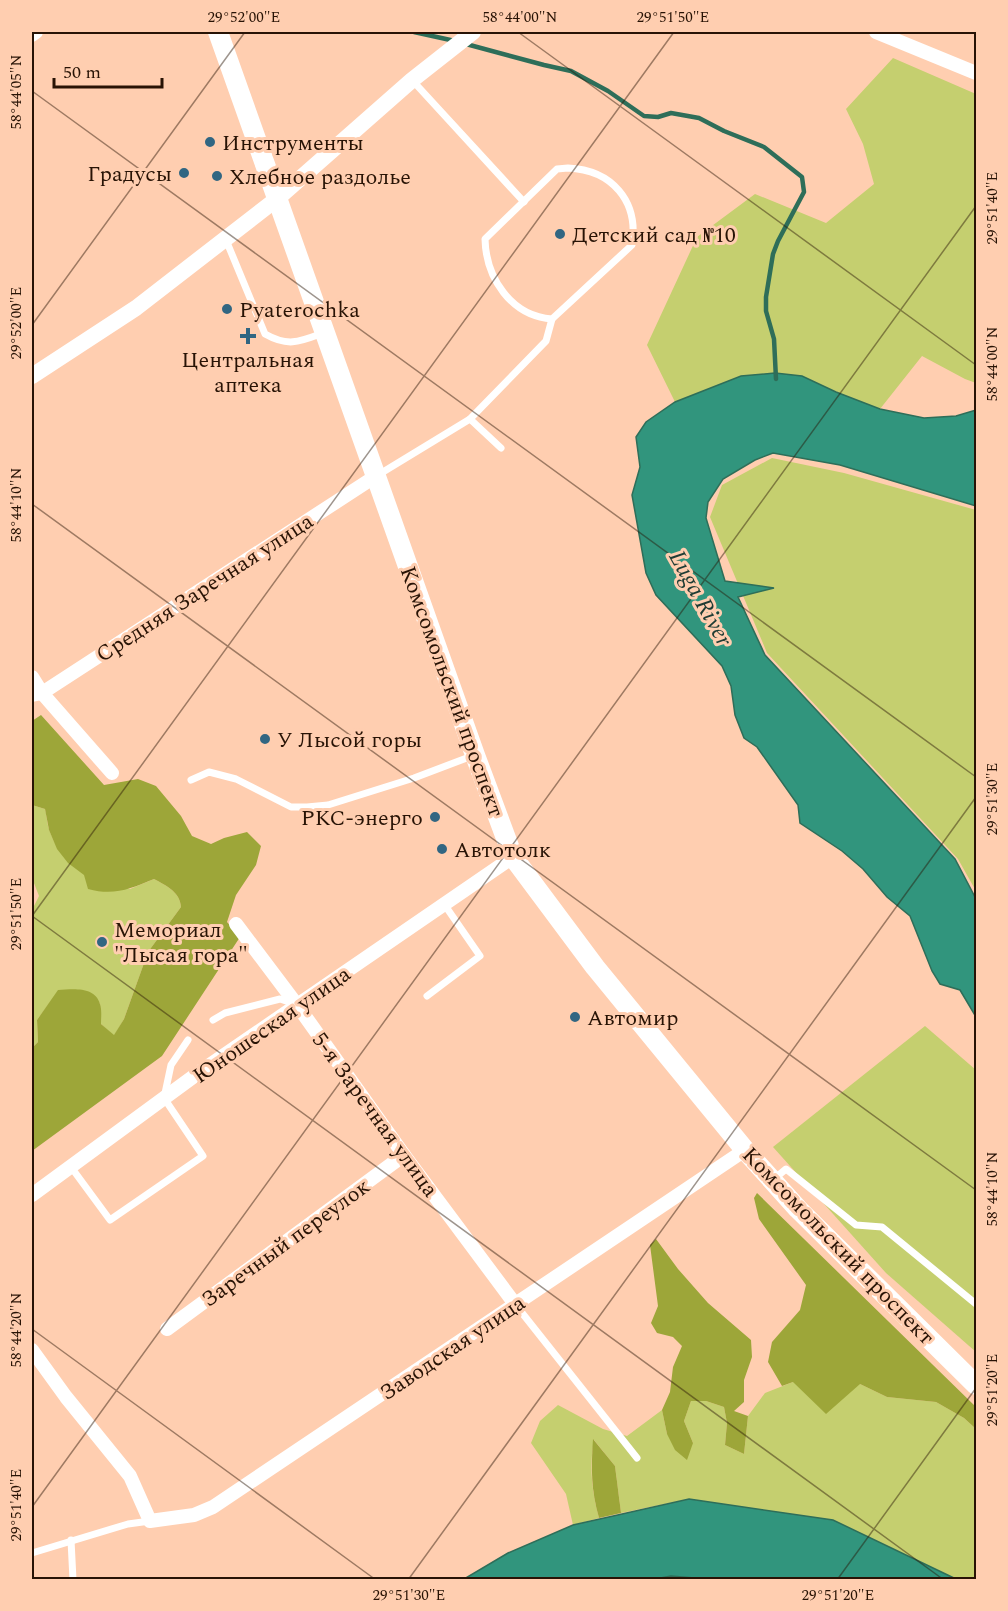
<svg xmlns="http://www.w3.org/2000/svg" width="1008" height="1611" font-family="Spectral,serif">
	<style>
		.green { fill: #c5cf6f }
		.forest { fill: #9da639 }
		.water { fill: #31957d; stroke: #2e6e59; stroke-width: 1.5 }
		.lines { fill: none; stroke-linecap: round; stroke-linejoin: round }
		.stream { stroke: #2e6e59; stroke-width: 4.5 }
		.service { stroke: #fff; stroke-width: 7 }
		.minor { stroke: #fff; stroke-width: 14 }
		.tertiary { stroke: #fff; stroke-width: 16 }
		.secondary { stroke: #fff; stroke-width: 20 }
		.ticks { fill: none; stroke: #281305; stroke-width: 1.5; stroke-opacity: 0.45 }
		.poi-dot { fill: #316682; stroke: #ffceb0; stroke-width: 2 }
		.labels { text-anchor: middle; stroke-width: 6; stroke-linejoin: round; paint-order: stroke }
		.poi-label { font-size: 22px; fill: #281305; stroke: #ffceb0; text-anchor: start }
		.street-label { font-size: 22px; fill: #281305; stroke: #ffceb0 }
		.water-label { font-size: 24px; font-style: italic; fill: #1f3c34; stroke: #ffceb0 }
		.neatline { fill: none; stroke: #281305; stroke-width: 2 }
		.ticks-label { font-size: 15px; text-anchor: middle; fill: #281305 }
	</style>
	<rect width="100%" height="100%" fill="#ffceb0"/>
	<!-- green -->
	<g class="green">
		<polygon points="893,58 976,94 976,383 965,379 922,356 880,409 836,392 802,376 741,376 675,402 647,345 697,237 755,194 826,223 874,184 863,144 846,109"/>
		<polygon points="772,458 844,473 976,510 976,891 958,859 767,653 710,517 722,485"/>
		<path d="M 32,805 L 45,809 C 47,816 47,825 50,832 C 67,874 91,877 130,889 L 154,879 C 167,886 180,892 181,907 L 148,952 L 124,1019 L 114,1036 L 101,1024 L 100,1003 L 59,990 L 37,1020 L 38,1042 L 32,1048 L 32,910 L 39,896 L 32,878 Z"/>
		<polygon points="925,1026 976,1070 976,1352 886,1273 773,1147"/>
		<path d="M 793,1382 L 860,1384 L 887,1397 L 936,1402 L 964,1418 L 976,1429 L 976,1579 L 956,1579 L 833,1520 L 689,1499 L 621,1513 L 615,1466 L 594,1440 C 589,1467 592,1492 599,1518 L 573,1525 L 566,1494 L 531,1443 L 540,1421 L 558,1405 L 603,1429 L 627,1436 L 662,1410 L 667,1434 L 693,1443 L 684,1421 L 691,1401 L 706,1401 L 724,1407 L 727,1423 L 725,1445 L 744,1454 L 748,1416 L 765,1393 Z"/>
	</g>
	<!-- forest -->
	<g class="forest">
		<path d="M 41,715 L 104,785 L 138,779 L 156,786 L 181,816 L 192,836 L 211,844 L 224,838 L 247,832 L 261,846 L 256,865 L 236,895 L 227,922 L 240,937 L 162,1056 L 32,1151 L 32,1048 L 38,1042 L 37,1020 L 58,990 C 73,989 95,986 100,1004 C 102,1010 101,1018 101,1024 L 114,1035 L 124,1019 L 148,952 L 181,907 C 180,892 167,886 154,879 C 130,889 114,896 88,889 L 84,875 L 68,863 L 57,849 L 49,830 L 45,809 L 32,805 L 32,721 Z"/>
		<polygon points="757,1193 976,1407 976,1429 964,1418 936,1402 887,1397 860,1384 826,1414 793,1382 782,1386 768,1362 772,1342 800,1310 806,1285 759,1219 754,1198"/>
		<polygon points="656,1239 678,1269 708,1303 751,1340 752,1357 744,1380 744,1402 734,1411 748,1416 744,1454 725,1445 727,1423 724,1407 706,1401 691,1401 684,1421 693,1443 687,1460 675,1450 667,1434 662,1410 670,1392 673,1367 682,1346 673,1337 657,1333 651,1323 658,1306 650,1245"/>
		<path d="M 593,1439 L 615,1466 L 621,1513 L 599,1518 C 591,1490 591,1469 593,1439 Z"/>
	</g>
	<!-- water -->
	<g class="water">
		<polygon points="775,373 802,376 836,392 880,409 924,418 956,416 976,410 976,506 840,465 773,453 755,460 723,479 708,502 706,518 725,581 774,588 738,597 765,655 955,859 976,899 976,1017 960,990 940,984 932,971 910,916 887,897 863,869 842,851 800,823 798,805 757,747 744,738 735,715 731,686 722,666 656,595 646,573 632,495 640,467 636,437 646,422 675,402 741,376"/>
		<polygon points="689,1499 833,1520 956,1579 718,1580 671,1576 650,1580 464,1579 508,1553 573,1525"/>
	</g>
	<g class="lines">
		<!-- stream -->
		<g class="stream">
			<polyline points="414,32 455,41"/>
			<polyline points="466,44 544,65 571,71 608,91 644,116 658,117 671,113 699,118 724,131 764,147 802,177 804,192 778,241 773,254 766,297 766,311 774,339 776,379"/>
		</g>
		<!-- service -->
		<g class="service">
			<polyline points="412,80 524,202"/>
			<path d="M 568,168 C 612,170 639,201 632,245 L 552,319 C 511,316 486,278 485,239 L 557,169 Z"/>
			<path d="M 226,240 L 265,334 C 288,347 299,342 323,333"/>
			<polyline points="470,419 546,341 552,319"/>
			<polyline points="378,475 470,419 501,448"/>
			<polyline points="191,780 209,772 236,779 291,807 307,807 328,805 414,778 472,756"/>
			<polyline points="427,996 480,956 444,904"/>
			<polyline points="213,1020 225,1013 280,999 292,1003"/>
			<polyline points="71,1167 110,1220 203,1156 164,1098 171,1065 188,1040"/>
			<polyline points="774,1179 786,1169 856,1225 882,1227 976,1304"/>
			<polyline points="515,1304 637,1458"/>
			<polyline points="71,1540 73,1580"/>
			<polyline points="32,1553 128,1524 150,1521"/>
		</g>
		<!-- minor -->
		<g class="minor">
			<polyline points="876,32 976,73"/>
			<polyline points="32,35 36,32"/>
			<polyline points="32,677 42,693 112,773"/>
			<polyline points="32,695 42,693 376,476"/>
			<polyline points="236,924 297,1005 404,1155 515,1304"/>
			<polyline points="32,1195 201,1071 513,857"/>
			<polyline points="167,1329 404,1155"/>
			<polyline points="32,1350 66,1397 130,1476 150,1521 194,1515 213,1507 745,1150"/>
		</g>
		<!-- tertiary -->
		<polyline class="tertiary" points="32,376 136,308 278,198 412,80 473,32"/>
		<!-- secondary -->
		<polyline class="secondary" points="218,32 475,755 513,857 595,967 745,1150 798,1209 976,1385"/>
	</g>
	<!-- ticks -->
	<path class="ticks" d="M 518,32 L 976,365M 32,91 L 976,777M 32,325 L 245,32M 32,504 L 976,1190M 32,916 L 674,32M 32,916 L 944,1580M 32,1329 L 376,1580M 32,1507 L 976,206M 408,1580 L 976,797M 837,1580 L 976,1388"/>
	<!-- markers -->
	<g class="poi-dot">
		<circle cx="210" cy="142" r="6"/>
		<circle cx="184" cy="173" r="6"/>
		<circle cx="217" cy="176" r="6"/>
		<circle cx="560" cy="234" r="6"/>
		<circle cx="227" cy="309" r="6"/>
		<path d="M245 327h6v6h6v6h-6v6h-6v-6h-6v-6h6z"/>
		<circle cx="265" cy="739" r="6"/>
		<circle cx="435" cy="817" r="6"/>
		<circle cx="442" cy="849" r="6"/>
		<circle cx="102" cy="942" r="6"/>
		<circle cx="575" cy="1017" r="6"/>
	</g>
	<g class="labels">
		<!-- poi labels -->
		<g class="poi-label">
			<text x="222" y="150">Инструменты</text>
			<text x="172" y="181" text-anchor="end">Градусы</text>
			<text x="229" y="184">Хлебное раздолье</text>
			<text x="572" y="242">Детский сад №10</text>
			<text x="239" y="317">Pyaterochka</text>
			<text x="248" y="367" text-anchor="middle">Центральная<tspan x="248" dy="25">аптека</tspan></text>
			<text x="277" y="747">У Лысой горы</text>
			<text x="423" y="825" text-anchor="end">РКС-энерго</text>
			<text x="454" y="857">Автотолк</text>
			<text x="114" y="937">Мемориал<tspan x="114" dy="25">"Лысая гора"</tspan></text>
			<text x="587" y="1025">Автомир</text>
		</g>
		<!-- street labels -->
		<g class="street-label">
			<text transform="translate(204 587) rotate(-33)" y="8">Средняя Заречная улица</text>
			<text transform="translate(453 691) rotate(70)" y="8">Комсомольский проспект</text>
			<text transform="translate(271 1024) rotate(-35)" y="8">Юношеская улица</text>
			<text transform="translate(376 1114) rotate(54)" y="8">5-я Заречная улица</text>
			<text transform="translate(285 1242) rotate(-36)" y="8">Заречный переулок</text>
			<text transform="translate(839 1245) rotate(46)" y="8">Комсомольский проспект</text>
			<text transform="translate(452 1347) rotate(-34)" y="8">Заводская улица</text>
		</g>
		<!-- water labels -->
		<g class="water-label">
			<text transform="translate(701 598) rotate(61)" y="8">Luga River</text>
		</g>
	</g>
	<!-- border -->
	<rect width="1008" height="1611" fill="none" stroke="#ffceb0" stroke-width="66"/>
	<!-- scale -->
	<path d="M54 78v9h108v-9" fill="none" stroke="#281305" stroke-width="3"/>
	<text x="63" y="78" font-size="18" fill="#281305" stroke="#ffceb0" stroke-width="4.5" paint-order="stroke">50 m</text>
	<rect x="33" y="33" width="942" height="1545" class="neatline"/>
	<g class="ticks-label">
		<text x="244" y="22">29°52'00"E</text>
		<text x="520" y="22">58°44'00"N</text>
		<text x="673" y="22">29°51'50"E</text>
		<text transform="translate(16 92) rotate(-90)" y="5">58°44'05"N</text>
		<text transform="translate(992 208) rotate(-90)" y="5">29°51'40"E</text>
		<text transform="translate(16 323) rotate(-90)" y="5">29°52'00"E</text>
		<text transform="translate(992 364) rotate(-90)" y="5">58°44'00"N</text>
		<text transform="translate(16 505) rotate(-90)" y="5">58°44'10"N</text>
		<text transform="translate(992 799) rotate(-90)" y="5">29°51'30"E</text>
		<text transform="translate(16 914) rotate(-90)" y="5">29°51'50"E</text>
		<text transform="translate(992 1189) rotate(-90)" y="5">58°44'10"N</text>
		<text transform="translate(16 1330) rotate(-90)" y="5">58°44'20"N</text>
		<text transform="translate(992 1390) rotate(-90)" y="5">29°51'20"E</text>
		<text transform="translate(16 1505) rotate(-90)" y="5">29°51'40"E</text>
		<text x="409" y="1600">29°51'30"E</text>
		<text x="838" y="1600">29°51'20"E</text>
	</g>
</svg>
